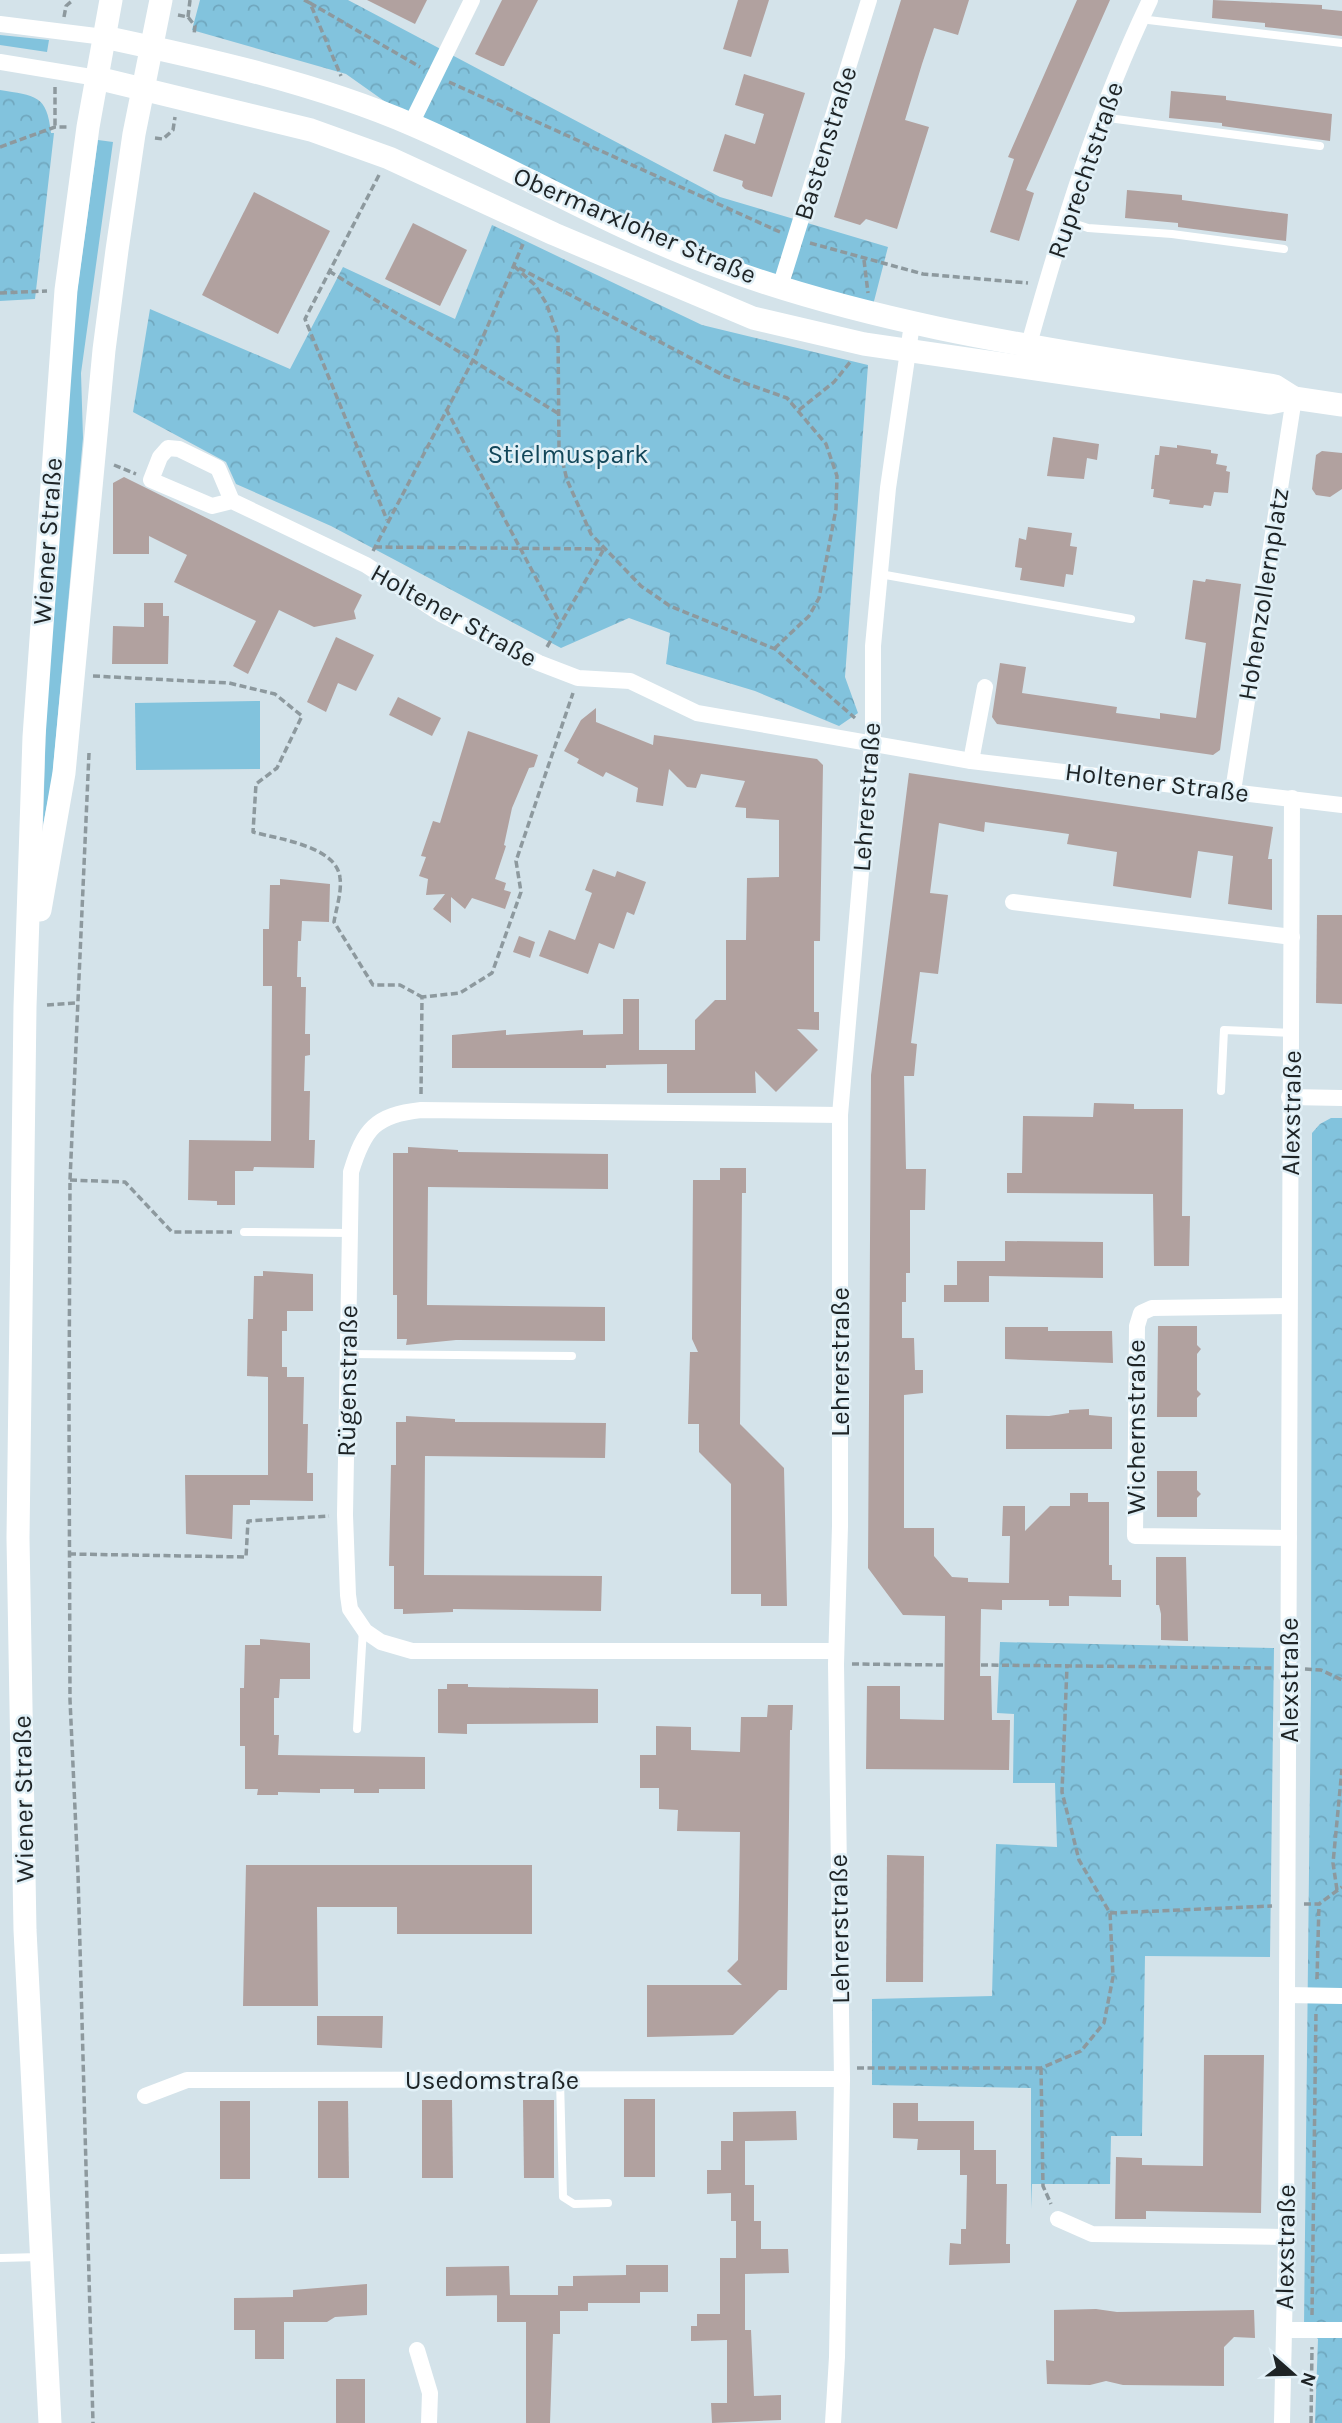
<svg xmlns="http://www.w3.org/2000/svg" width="1342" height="2423" font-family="Karla,sans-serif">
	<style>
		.grass { fill: #82c3dd }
		.park { fill: url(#park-crowns) }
		.building { fill: #b1a19f }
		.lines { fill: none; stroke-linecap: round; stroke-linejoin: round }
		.path { stroke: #8d999e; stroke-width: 3.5; stroke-dasharray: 7 3.5; stroke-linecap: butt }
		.lane { stroke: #fff; stroke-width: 8 }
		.street { stroke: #fff; stroke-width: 16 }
		.secondary { stroke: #fff; stroke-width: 23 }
		.labels { text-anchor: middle; stroke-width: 5; stroke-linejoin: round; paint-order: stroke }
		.street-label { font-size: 26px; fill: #1e2426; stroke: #e1f0f7 }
		.park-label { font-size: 26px; fill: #124659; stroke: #e1f0f7 }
	</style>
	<defs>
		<pattern id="park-crowns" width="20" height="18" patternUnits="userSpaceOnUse" patternTransform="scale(1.75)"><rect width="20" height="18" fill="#82c3dd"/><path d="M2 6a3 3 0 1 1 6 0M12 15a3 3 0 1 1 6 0" fill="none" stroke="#70a7be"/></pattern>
	</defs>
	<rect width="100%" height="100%" fill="#d4e3ea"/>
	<!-- grass -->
	<g class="grass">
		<polygon points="0,35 49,40 47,52 0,45"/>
		<polygon points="98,140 113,142 81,373 83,438 52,780 43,825 48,656 74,314"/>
		<polygon points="260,701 260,769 136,770 135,703"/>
	</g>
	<!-- park -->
	<g class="park">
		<polygon points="200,0 348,0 720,197 888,247 872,309 708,261 411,120 346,74 192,30"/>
		<path d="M 0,90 C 35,96 47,94 51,133 L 54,133 L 35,299 L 0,301 Z"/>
		<polygon points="492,225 702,325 868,365 845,677 858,713 839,726 755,691 666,664 670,633 629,618 561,648 331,526 236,484 226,462 133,412 150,309 290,369 343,267 455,319"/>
		<polygon points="1331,1118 1342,1118 1342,2423 1315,2423 1318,2339 1304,2326 1311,1689 1312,1133 1320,1124"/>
		<polygon points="1000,1642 1274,1648 1270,1957 1145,1956 1142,2136 1111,2136 1110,2184 1032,2184 1031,2209 1031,2088 872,2085 872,1999 992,1996 996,1844 1057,1847 1055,1783 1013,1783 1014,1714 997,1713"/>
	</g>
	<!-- building -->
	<g class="building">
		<polygon points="367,0 427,0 415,24"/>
		<polygon points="502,0 538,0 504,66 501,66 475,54"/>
		<polygon points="738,0 769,0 751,57 723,49"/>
		<polygon points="901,0 969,0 958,35 934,28 922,64 905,120 929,127 897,229 866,219 860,225 834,217"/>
		<polygon points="1077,0 1110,0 1026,190 1034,193 1019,241 990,232 1014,159 1008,157"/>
		<polygon points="1213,0 1322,5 1322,9 1342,11 1342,36 1265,27 1265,23 1212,18"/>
		<polygon points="744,74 805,93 772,197 745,189 742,186 743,181 713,171 725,134 755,144 764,114 735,105"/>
		<polygon points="1171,91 1226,96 1226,100 1332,114 1330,141 1222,126 1222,123 1169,118"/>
		<polygon points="1127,190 1182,195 1182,200 1288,214 1286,241 1178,227 1178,223 1125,218"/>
		<polygon points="254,192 330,231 278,334 202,295"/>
		<polygon points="413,223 467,250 440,306 385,279"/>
		<polygon points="1053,437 1099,444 1097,460 1087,458 1084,479 1047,476"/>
		<polygon points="1177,445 1211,450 1211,453 1218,454 1216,464 1227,466 1226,471 1230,472 1228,493 1214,492 1211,506 1204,505 1203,508 1169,504 1170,500 1153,497 1154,489 1151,489 1155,455 1159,455 1160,446 1177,448"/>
		<polygon points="1322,451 1342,453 1342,489 1330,497 1316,495 1312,489 1316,455"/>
		<polygon points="124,477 362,595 354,611 356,619 314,627 279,610 248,674 233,666 256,621 174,582 187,555 149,536 149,554 113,554 113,483"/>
		<polygon points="1028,527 1072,533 1070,546 1077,547 1073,575 1066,574 1064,587 1020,580 1022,568 1015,567 1019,538 1026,540"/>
		<polygon points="1206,579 1241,584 1220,750 1213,755 997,724 992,717 1000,663 1026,667 1022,693 1117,707 1116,713 1160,719 1160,713 1196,718 1206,643 1185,639 1193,580 1205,582"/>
		<polygon points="144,603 163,603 163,616 169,616 168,664 112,664 113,626 144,627"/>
		<polygon points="336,637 374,655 356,691 338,683 326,712 307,702"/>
		<polygon points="398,697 441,718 432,736 389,715"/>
		<polygon points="596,708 596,722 653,745 654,735 817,759 823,765 820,941 814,941 814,1012 819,1012 819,1030 797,1029 818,1050 776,1092 755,1071 756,1093 667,1093 667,1064 606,1065 606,1068 452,1068 452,1035 506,1030 506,1035 583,1030 583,1035 623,1034 623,999 639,999 639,1050 695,1050 695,1020 715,1000 726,1000 726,940 746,940 747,878 779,877 779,820 746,818 746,808 735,807 745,781 701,774 696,788 687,787 669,769 663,806 636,802 638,788 606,772 603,777 577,763 579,759 564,751 581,720"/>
		<polygon points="468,731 538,755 534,767 529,768 512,808 504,845 506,846 495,879 506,883 504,890 511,892 505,909 472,898 465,909 451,897 451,923 433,909 445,894 426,895 428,879 419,876 426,857 421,856 433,821 440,823"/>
		<polygon points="909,773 1273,827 1268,859 1272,859 1272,910 1228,904 1233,856 1198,851 1191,898 1113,886 1117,852 1067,844 1069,834 985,822 984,832 939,823 930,893 948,895 938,974 920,972 911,1043 917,1044 914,1076 904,1076 906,1169 926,1169 925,1210 910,1210 910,1273 906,1273 906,1302 902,1302 902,1338 914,1338 915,1370 923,1370 923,1393 904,1395 904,1528 934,1528 934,1556 952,1577 968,1578 968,1582 1009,1583 1010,1536 1002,1536 1003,1506 1025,1506 1025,1531 1050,1506 1070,1506 1070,1493 1088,1493 1088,1502 1109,1502 1109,1565 1112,1565 1112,1580 1121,1580 1121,1597 1069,1596 1069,1606 1049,1606 1049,1600 1002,1600 1002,1610 981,1609 980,1676 991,1676 992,1720 1010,1720 1009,1770 866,1769 867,1686 900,1686 900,1719 944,1720 945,1616 903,1615 868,1568 871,1075"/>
		<polygon points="593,869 615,877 617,871 646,882 634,915 627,912 614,949 599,943 588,974 539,956 549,930 575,940 592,893 585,890"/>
		<polygon points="280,879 330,884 329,922 302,921 301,941 298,941 297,977 301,977 301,987 306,987 305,1034 310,1034 310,1055 305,1056 304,1091 310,1091 309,1140 315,1140 314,1168 254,1167 253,1171 235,1171 235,1205 217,1205 217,1201 188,1200 189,1140 271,1141 272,986 263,986 263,929 269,929 270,885 280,885"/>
		<polygon points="1317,915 1342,915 1342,1004 1316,1003"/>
		<polygon points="519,936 535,942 530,958 513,952"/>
		<polygon points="1094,1103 1134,1104 1134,1109 1183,1109 1182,1216 1190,1216 1189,1266 1154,1266 1153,1194 1007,1193 1007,1173 1022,1173 1023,1116 1093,1117"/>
		<polygon points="408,1147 458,1150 458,1152 608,1154 608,1189 428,1187 427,1305 605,1307 605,1341 456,1340 406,1345 407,1339 397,1339 397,1295 393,1295 393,1153 408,1153"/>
		<polygon points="720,1168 746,1168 746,1193 742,1193 740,1424 784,1468 787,1606 761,1606 761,1594 731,1594 731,1484 699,1452 699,1424 688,1424 690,1352 698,1352 692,1339 693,1180 720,1180"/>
		<polygon points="1005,1241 1103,1242 1103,1278 989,1276 989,1302 944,1302 944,1285 957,1285 957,1261 1005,1261"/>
		<polygon points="263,1271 313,1274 313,1311 287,1311 287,1331 282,1331 282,1367 287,1367 287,1377 304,1377 303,1424 308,1424 307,1473 313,1473 313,1501 250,1500 250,1505 233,1505 232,1539 186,1534 185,1475 268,1475 268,1377 247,1376 248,1319 253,1319 254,1276 263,1276"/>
		<polygon points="1158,1326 1197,1326 1197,1345 1201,1349 1197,1354 1197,1390 1201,1394 1197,1398 1197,1417 1157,1417"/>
		<polygon points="1005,1327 1048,1327 1048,1331 1112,1331 1113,1363 1005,1359"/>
		<polygon points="1089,1409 1089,1415 1112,1417 1112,1449 1006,1449 1006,1415 1049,1416 1069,1413 1069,1410"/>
		<polygon points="406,1416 455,1419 455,1422 606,1423 605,1458 425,1456 424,1575 602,1576 601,1611 453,1609 453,1612 403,1614 403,1609 394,1609 394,1566 389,1566 391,1465 396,1465 396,1422 406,1422"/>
		<polygon points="1157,1471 1197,1471 1197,1490 1201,1494 1197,1498 1197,1517 1157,1517"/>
		<polygon points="1156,1557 1186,1557 1188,1641 1161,1640 1161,1614 1159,1605 1156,1605"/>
		<polygon points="260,1639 310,1643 310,1679 280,1679 279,1698 274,1698 274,1735 279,1735 278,1755 425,1757 425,1789 379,1789 379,1793 354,1793 354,1789 320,1789 320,1793 278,1792 278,1795 257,1795 258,1789 245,1789 245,1746 240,1746 240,1688 244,1688 245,1645 260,1645"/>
		<polygon points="447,1684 468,1684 468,1687 598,1689 598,1723 467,1724 467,1734 438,1733 438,1689 447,1689"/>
		<polygon points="768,1705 793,1705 792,1730 790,1730 787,1990 779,1990 733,2035 647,2037 647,1985 742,1985 727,1971 738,1960 740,1832 677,1831 678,1810 659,1809 659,1788 640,1788 640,1755 656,1755 656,1726 691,1727 691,1750 740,1752 741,1717 767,1717"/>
		<polygon points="887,1855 924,1856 923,1982 886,1982"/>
		<polygon points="246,1865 532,1865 532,1934 397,1934 397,1907 317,1907 318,2006 243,2006"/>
		<polygon points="317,2016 383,2016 382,2048 317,2045"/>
		<polygon points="1204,2055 1264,2055 1261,2213 1146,2211 1146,2219 1115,2219 1116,2157 1142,2158 1142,2165 1203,2166"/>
		<rect x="624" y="2099" width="31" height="78"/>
		<polygon points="422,2100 452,2100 453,2178 422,2178"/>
		<polygon points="523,2100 554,2100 554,2178 524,2178"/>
		<rect x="220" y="2101" width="30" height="78"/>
		<polygon points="318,2101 348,2101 349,2178 318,2178"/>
		<polygon points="893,2103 918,2103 918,2121 974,2121 974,2150 917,2150 918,2139 893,2138"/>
		<polygon points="796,2111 797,2140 745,2141 745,2185 754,2185 754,2221 761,2221 761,2249 788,2249 789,2273 745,2274 745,2330 751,2330 754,2396 781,2395 781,2420 712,2423 711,2403 727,2403 727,2340 691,2341 691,2326 697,2326 697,2314 720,2314 720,2258 736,2258 736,2221 731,2221 731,2193 707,2194 707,2170 721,2170 721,2141 733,2141 733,2112"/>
		<polygon points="960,2150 996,2150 996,2184 1007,2184 1006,2244 1010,2244 1010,2263 949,2265 950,2243 961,2244 961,2229 966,2229 967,2175 960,2175"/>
		<polygon points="626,2265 668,2265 668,2292 640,2292 640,2303 588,2303 588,2311 560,2311 560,2334 553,2334 550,2423 526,2423 526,2322 497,2322 497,2295 507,2295 446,2296 446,2267 509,2266 510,2295 558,2295 558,2286 573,2286 573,2276 626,2275"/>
		<polygon points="367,2284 367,2315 335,2317 327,2322 284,2322 284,2359 255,2359 255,2330 234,2330 234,2298 293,2297 293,2290"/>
		<polygon points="1096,2309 1117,2312 1254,2310 1255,2338 1234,2337 1224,2347 1224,2386 1123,2385 1106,2381 1090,2385 1047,2384 1046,2360 1054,2361 1054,2310"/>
		<rect x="336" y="2379" width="29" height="44"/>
	</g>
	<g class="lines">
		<!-- path -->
		<g class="path">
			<polyline points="304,0 310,3 341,76"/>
			<polyline points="310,3 420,67"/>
			<polyline points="178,15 188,17 195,26 194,35"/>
			<polyline points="64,17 66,6 73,0"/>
			<polyline points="188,17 190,0"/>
			<polyline points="449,82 780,232"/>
			<polyline points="55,87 55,127"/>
			<polyline points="155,138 163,139 173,130 175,117"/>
			<polyline points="0,147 55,127 68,127"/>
			<polyline points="379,175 305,319 387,520"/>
			<polyline points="810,243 923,274 1028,283"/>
			<polyline points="864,260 868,293"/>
			<polyline points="514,266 535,285 546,303 558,335 559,447 567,480 591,534 641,586 670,606 775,649 855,718"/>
			<polyline points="519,268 725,376 787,398 826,444 837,476 836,509 819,598 809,616 775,648"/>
			<polyline points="329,271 559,414"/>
			<polyline points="0,293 47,291"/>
			<polyline points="446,409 560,623"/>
			<polyline points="799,410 834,382 851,361"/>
			<polyline points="114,465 136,474"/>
			<polyline points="375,547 604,549"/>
			<polyline points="373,551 473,360 523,244"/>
			<polyline points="547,647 604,549"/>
			<path d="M 93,676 L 229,683 L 275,694 L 302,716 L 277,768 L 256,784 L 253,832 C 278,839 337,846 340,878 C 342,892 336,909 334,922 L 373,985 L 400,985 L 422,997"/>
			<polyline points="89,753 70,1180 69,1411 70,1700 78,1874 93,2423"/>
			<polyline points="47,1005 76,1003"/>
			<polyline points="421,1094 422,997 460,993 492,973 521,892 516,861 573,693"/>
			<polyline points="70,1180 125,1182 172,1232 232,1232"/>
			<polyline points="69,1554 246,1557 248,1521 329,1516"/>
			<polyline points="852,1664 944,1665"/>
			<polyline points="981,1665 1272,1668"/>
			<polyline points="1305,1669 1321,1670 1342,1680"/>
			<polyline points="1337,1890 1333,1863 1342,1769"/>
			<polyline points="1304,1904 1319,1904 1342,1887"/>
			<polyline points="1110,1913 1272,1906"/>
			<polyline points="1317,1979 1319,1904"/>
			<polyline points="857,2068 1041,2068 1081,2051 1104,2023 1113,1977 1110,1913 1079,1860 1062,1792 1067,1666"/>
			<polyline points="1041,2068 1043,2186 1051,2204"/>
			<polyline points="1312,2315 1316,2011"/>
			<polyline points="1311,2423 1312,2347"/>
		</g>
		<!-- lane -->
		<g class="lane">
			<polyline points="1140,19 1342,43"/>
			<polyline points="1101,117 1320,146"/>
			<polyline points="1064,220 1088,228 1172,234 1284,249"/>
			<polyline points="880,574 1131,619"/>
			<polyline points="1221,1091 1224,1030 1293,1033"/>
			<polyline points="244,1232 350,1233"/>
			<polyline points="348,1354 572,1356"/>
			<polyline points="357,1729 363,1629"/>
			<polyline points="560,2080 563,2197 574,2204 608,2203"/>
			<polyline points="0,2258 40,2257"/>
		</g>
		<!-- street -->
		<g class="street">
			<polyline points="0,24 104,37"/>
			<polyline points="0,62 97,78"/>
			<polyline points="411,124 472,0"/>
			<polyline points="780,287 869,0"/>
			<path d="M 1029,344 C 1062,227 1097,110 1150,0"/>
			<polyline points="232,501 218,468 179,449 168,448 160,457 151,480 212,506 232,501 366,565 441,614 539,663 578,678 630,681 697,713 971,761 1342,805"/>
			<polyline points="971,761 985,687"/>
			<polyline points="1233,791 1294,398"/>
			<polyline points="1013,902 1292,937"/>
			<polyline points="1289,1097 1342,1098"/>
			<polyline points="1289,1538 1135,1536 1137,1326 1141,1313 1152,1308 1289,1306"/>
			<path d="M 836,1651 L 412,1651 L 381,1642 L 365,1631 L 350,1609 L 348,1595 L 345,1515 L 351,1172 C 364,1129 375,1115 421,1110 L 840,1115"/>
			<polyline points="1287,1995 1342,1996"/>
			<polyline points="145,2096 187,2080 842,2079"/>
			<polyline points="1058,2219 1092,2234 1286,2237"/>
			<polyline points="1284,2330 1342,2330"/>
			<polyline points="417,2350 430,2393 429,2423"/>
			<polyline points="833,2423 837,2357 842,2079 836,1664 840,1526 840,1115 873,733 873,646 888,488 912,324"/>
			<polyline points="1282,2423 1286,2237 1292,798"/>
		</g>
		<!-- secondary -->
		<g class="secondary">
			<path d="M 104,37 C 207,59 316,83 413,125 C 513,168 607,225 709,263 C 891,332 1085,354 1275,386 L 1294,398"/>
			<polyline points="97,78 311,130 389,158 554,234 753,318 864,344 1270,403 1294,398 1342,405"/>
			<polyline points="40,910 64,773 104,350 117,250 134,134 161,0"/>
			<polyline points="50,2423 25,1930 18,1538 25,1007 34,737 66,290 88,127 111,0"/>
		</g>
	</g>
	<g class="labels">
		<!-- street labels -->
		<g class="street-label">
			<text transform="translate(825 143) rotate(-73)" y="9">Bastenstraße</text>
			<text transform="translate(1085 170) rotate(-71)" y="9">Ruprechtstraße</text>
			<text transform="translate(635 225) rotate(23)" y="9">Obermarxloher Straße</text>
			<text transform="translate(47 541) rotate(-86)" y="9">Wiener Straße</text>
			<text transform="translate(1263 594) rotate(-81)" y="9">Hohenzollernplatz</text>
			<text transform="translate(454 615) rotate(29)" y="9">Holtener Straße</text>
			<text transform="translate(1157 782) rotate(7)" y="9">Holtener Straße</text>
			<text transform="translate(866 797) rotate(-86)" y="9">Lehrerstraße</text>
			<text transform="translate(1291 1113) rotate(-89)" y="9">Alexstraße</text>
			<text transform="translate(840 1362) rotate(-90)" y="9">Lehrerstraße</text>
			<text transform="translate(347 1381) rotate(-89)" y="9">Rügenstraße</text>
			<text transform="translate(1136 1427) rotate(-90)" y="9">Wichernstraße</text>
			<text transform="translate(1289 1680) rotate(-90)" y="9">Alexstraße</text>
			<text transform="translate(23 1799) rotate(-91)" y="9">Wiener Straße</text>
			<text transform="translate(839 1929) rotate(-91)" y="9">Lehrerstraße</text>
			<text x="492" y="2089">Usedomstraße</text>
			<text transform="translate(1285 2247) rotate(-89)" y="9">Alexstraße</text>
		</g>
		<!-- park labels -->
		<g class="park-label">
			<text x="568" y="463">Stielmuspark</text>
		</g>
	</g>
	<!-- north arrow -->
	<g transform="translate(1293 2374) rotate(110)" stroke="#e1f0f7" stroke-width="5" paint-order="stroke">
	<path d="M0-5L12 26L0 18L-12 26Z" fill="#1e2426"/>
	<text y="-10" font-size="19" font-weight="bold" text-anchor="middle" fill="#1e2426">N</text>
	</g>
</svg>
